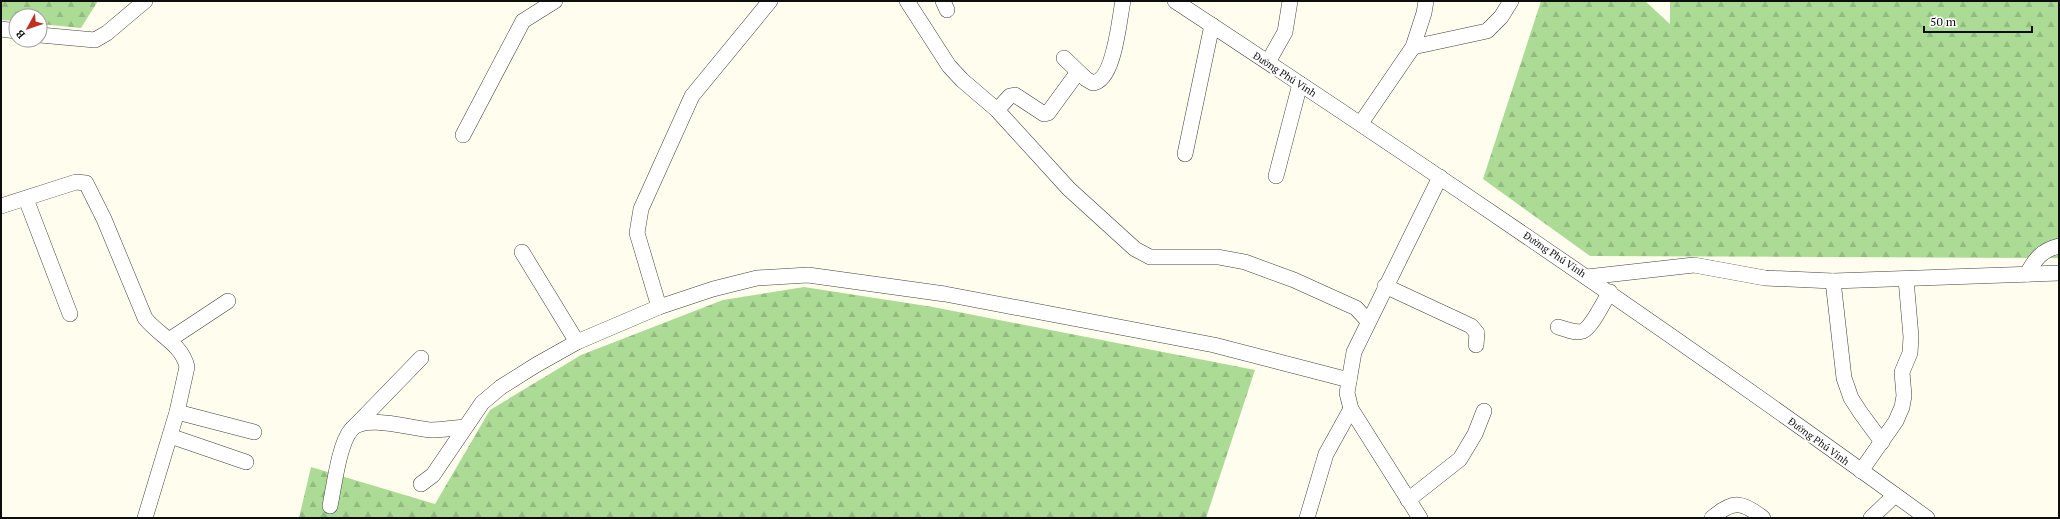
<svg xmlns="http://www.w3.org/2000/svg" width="2060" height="519" font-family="'PT Serif',serif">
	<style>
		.forest { fill: url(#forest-firs) }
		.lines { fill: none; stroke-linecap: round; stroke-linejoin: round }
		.street-casing { stroke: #404040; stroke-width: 16 }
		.street { stroke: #fff; stroke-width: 15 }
		.labels { text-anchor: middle; stroke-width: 4; stroke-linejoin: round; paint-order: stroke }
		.street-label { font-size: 10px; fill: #0d0d0d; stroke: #fff }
	</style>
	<defs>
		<pattern id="forest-firs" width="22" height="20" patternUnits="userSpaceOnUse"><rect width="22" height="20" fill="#abdb95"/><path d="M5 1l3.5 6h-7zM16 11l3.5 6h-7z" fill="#92bb7f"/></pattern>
	</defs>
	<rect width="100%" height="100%" fill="#fffeee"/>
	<!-- forest -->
	<g class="forest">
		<polygon points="1,1 98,1 81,28 40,24 40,16 16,16 16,21 1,20"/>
		<polygon points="1541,1 1645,1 1670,24 1670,1 2059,1 2059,258 1590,256 1483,179"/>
		<polygon points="804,287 933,307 1255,370 1206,518 299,518 311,467 435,504 490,410 581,355 723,300"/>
	</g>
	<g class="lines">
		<!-- street casing -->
		<g class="street-casing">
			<g id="street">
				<polyline points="907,1 949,66 962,80 997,110 1069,189 1135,249 1150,257 1218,257 1245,262 1294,280 1356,308 1368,321"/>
				<polyline points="943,1 947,10"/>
				<path d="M 1175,1 C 1429,168 1681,339 1927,518"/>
				<polyline points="1,29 16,31"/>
				<polyline points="40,35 95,40 107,33 145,1"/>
				<polyline points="1413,47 1487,31 1501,17 1511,1"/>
				<path d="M 1064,58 L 1086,79 L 1093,83 C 1115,80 1119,19 1123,1"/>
				<polyline points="1268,62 1285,32 1290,1"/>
				<polyline points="997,110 1010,96 1015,95 1044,114 1048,113 1078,72"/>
				<polyline points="1361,123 1413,47 1424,13 1426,1"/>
				<polyline points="463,135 523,21 555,1"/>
				<polyline points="1185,154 1212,25"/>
				<polyline points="1276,176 1300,84"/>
				<polyline points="26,199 70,314"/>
				<path d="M 1,206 L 76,182 L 86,183 L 104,219 L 145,318 C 158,335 182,344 187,367 L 177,412 L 145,518"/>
				<polyline points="522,252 577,342"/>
				<path d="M 2027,274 C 2035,259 2042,250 2059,246"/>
				<polyline points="1587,277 1694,265 1765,278 1833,281 2059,273"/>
				<polyline points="1833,281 1844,378 1851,398 1860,412 1882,442"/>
				<polyline points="1385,286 1471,326 1477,333 1476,345"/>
				<polyline points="659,307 637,233 641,209 692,96 770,1"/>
				<path d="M 1558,327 C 1566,329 1575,334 1583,331 C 1592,327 1604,301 1610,292"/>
				<polyline points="169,340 228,301"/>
				<polyline points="177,412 254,432"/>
				<polyline points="355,426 421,358"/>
				<polyline points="170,436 246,462"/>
				<polyline points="1861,471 1896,421 1902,407 1904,396 1902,372 1910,353 1911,337 1906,279"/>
				<polyline points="421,484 433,475 482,403 501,387 536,365 577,342 659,307 713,289 757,278 808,275 945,294 1214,345 1349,380"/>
				<polyline points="1408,500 1460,459 1475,434 1484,411"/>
				<path d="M 330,506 C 334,487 339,444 351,430 C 364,413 412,429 431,430 C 442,430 454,428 464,427"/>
				<polyline points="1307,518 1326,454 1351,409"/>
				<polyline points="1420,518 1351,409 1347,393 1354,352 1440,177"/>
				<path d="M 1712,518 C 1733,500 1742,501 1763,518"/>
				<polyline points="1871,518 1895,495"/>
			</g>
		</g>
		<!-- street -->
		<use href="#street" class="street"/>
	</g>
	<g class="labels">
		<!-- street labels -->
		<g class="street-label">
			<text transform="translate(1285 74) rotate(33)" y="4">Đường Phú Vinh</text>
			<text transform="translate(1555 254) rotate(34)" y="4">Đường Phú Vinh</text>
			<text transform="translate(1819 441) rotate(36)" y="4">Đường Phú Vinh</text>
		</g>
	</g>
	<!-- border -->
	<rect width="2060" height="519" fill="none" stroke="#0d0d0d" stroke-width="4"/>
	<!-- north arrow -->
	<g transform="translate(28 28) rotate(230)"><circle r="19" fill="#ffffff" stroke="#9e9e9e"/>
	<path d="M0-3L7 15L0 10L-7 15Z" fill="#c03022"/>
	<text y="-6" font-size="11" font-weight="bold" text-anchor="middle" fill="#0d0d0d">B</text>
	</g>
	<!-- scale -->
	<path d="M1924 26v6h108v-6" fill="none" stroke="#0d0d0d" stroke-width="2"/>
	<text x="1930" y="26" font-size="12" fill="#0d0d0d" stroke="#ffffff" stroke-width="3" paint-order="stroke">50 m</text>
</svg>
